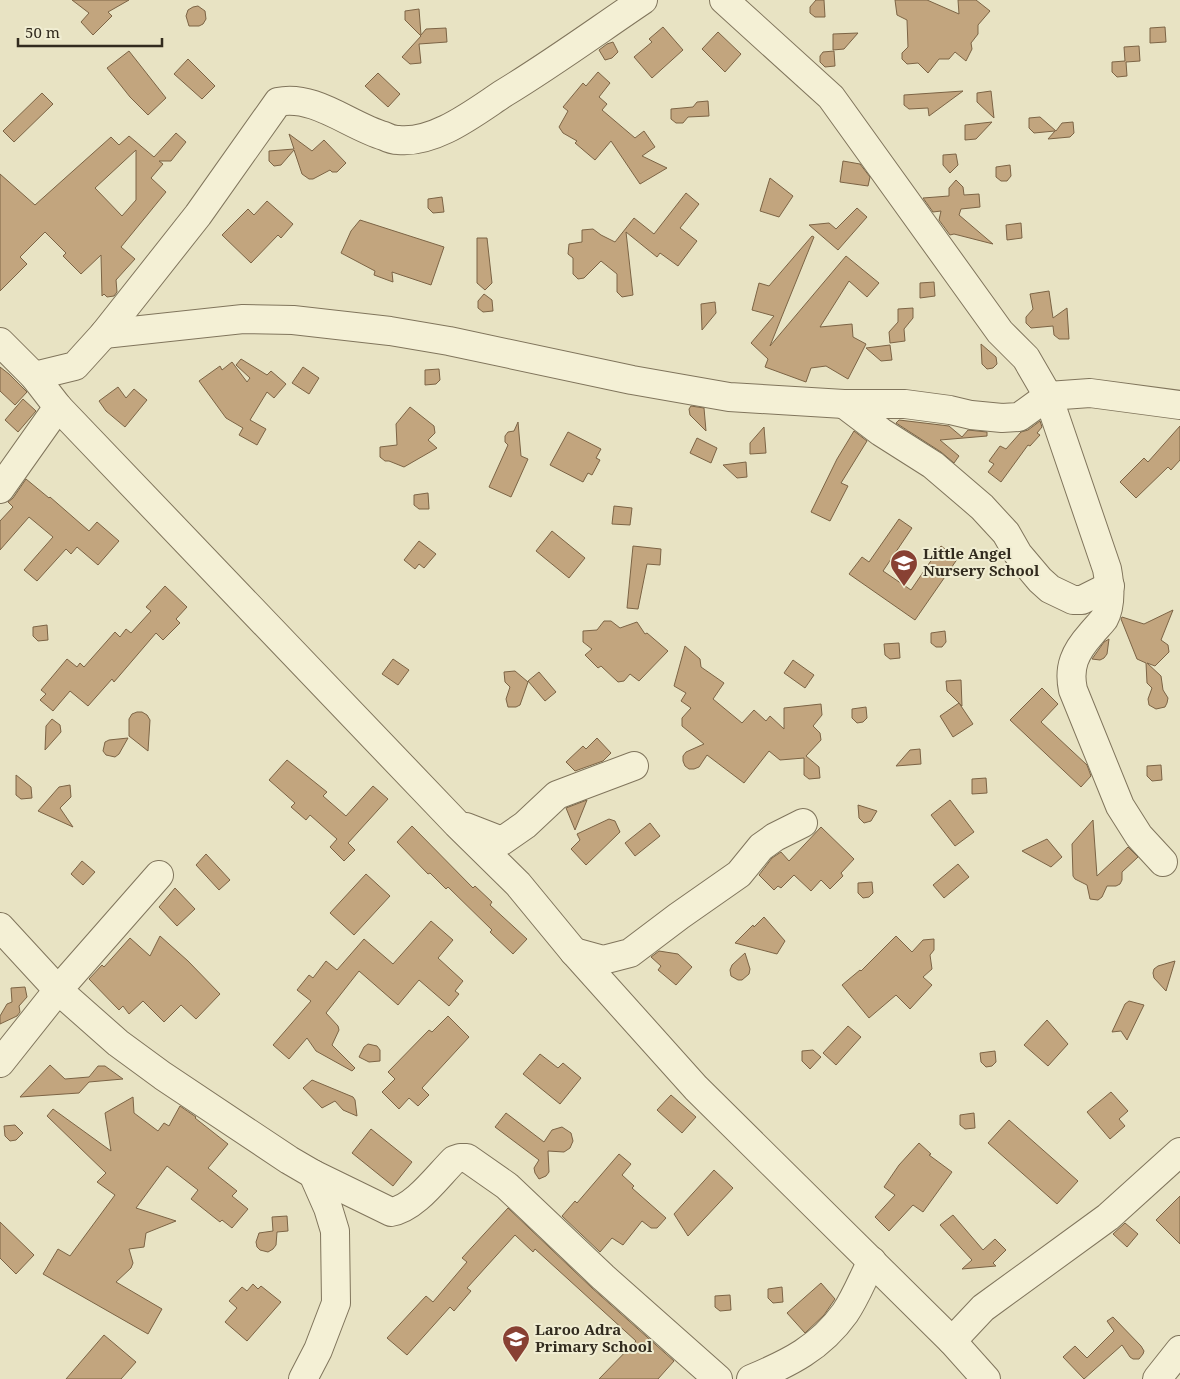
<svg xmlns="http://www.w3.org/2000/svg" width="1180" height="1379" font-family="'Noto Serif',serif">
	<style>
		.building { fill: #c2a57e; stroke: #7c6445; fill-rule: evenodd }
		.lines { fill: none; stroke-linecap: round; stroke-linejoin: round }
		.minor-casing { stroke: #80755c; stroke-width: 30 }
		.minor { stroke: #f4f0d5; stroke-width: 28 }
		.labels { text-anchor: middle; stroke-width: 4; stroke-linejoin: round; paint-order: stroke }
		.poi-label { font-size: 15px; font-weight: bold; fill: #322b1e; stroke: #f0edd2; text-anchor: start }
	</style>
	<rect width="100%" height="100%" fill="#e8e3c3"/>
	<!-- building -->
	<g class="building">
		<polygon points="72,0 129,0 108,12 112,16 93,35 81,22 89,13"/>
		<polygon points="816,0 824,0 825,17 815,17 810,13 810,7"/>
		<polygon points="895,0 927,0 959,14 958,0 976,0 990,11 978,25 978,34 971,43 972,49 966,61 955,52 949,59 939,59 928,73 918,63 907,64 902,59 902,53 908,47 907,20 897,15"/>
		<polygon points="198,6 205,11 206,19 203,24 199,26 189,26 186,16 188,10 193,7"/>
		<polygon points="419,9 421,35 426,29 446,28 447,42 419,44 421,63 410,64 402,57 421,36 405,20 405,11"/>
		<polygon points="663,27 683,50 652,78 634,57 652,42 649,39"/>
		<polygon points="1165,27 1166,42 1150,43 1150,28"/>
		<polygon points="718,32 741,54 725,72 702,49"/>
		<polygon points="858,33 844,49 833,50 833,34"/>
		<polygon points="613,42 618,52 612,58 605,60 599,50 607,44"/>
		<polygon points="1139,46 1140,61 1126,62 1127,76 1117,77 1112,72 1112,62 1125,61 1124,47"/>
		<polygon points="129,51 166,98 148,115 130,97 107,68"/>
		<polygon points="834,51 835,66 825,67 820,62 820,56 823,52"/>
		<polygon points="188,59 215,86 202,99 174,74"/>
		<polygon points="598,72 610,83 599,97 607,104 602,110 635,138 644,131 655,147 642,156 667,168 640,184 611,141 595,160 575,143 577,141 563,133 559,127 568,111 563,107 583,83 586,86"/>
		<polygon points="378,73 400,94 388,107 365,86"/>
		<polygon points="963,91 929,116 928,108 909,109 904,105 904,95"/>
		<polygon points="991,91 994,118 977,102 977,93"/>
		<polygon points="42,93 53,104 14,142 3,131"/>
		<polygon points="708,101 709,116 688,117 683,123 676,123 671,119 671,109 693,107 697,102"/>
		<polygon points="1040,117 1056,131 1062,123 1073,122 1074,133 1070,137 1048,139 1055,131 1034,133 1029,128 1029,118"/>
		<polygon points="992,122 976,139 965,140 965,125"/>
		<path d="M 176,133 L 186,142 L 171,161 L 159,161 L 163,164 L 151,178 L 166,192 L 121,247 L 135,259 L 116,280 L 117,292 L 114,296 L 107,297 L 104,294 L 102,296 L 101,255 L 81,274 L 63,256 L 66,253 L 45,232 L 20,257 L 27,264 L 0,291 L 0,174 L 35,205 L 111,137 L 119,145 L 129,136 L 154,157 ZM 136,150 L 136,200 L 122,216 L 95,188 Z"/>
		<polygon points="289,134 312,151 324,140 346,163 337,172 332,172 330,170 313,179 309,179 302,174 294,150 281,165 274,166 269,161 269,151 294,149"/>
		<polygon points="956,154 958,165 950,173 943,165 943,155"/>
		<polygon points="843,161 860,164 870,177 868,186 840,182"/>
		<polygon points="1010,165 1011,176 1007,181 1001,181 996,177 996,167"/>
		<polygon points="770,178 793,196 779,217 760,211"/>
		<polygon points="956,180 963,187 964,195 979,194 980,207 961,209 959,215 993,244 954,234 950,235 939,220 941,211 933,212 923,198 949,196 949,188"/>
		<polygon points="686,193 699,204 680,228 697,241 678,266 660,253 657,257 626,232 633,295 622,297 617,292 617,274 601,261 584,278 578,279 573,274 573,258 568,254 569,244 582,242 582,230 593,229 601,235 615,242 634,218 654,234"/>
		<polygon points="442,197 444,212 433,213 428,208 428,199"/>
		<polygon points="267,201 293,224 281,238 278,235 251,263 222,235 248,209 254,215"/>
		<polygon points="857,208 867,217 838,250 809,225 829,223 836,229"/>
		<polygon points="360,220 444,247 431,285 392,272 393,282 374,275 375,271 341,253 351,231"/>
		<polygon points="1021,223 1022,238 1007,240 1006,225"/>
		<polygon points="812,236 814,237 770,346 846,256 879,283 867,297 849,281 820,327 852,324 853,337 866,344 848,379 826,366 811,368 806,382 765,367 768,359 751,343 774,316 752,310 759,283 769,286"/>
		<polygon points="477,238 487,238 492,283 485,290 477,283"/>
		<polygon points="934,282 935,296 920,298 920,283"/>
		<polygon points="1049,291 1053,318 1067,308 1069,339 1059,339 1054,335 1053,326 1031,328 1026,323 1026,317 1033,309 1030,294"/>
		<polygon points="484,294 492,300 493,311 483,312 478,308 478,301"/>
		<polygon points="715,302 716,313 702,330 701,304"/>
		<polygon points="913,308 913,318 904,329 905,341 890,343 889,332 898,322 898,309"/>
		<polygon points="981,344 996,357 997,364 993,368 987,369 982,364"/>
		<polygon points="890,345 892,360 881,361 866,348"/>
		<polygon points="241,359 267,375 271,371 286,384 274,398 267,392 250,420 266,429 257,445 239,435 243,428 226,418 199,381 220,366 222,370 232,362 247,382 250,378 236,365"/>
		<polygon points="0,367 9,374 27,392 15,405 0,391"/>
		<polygon points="303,367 319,378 309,394 292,383"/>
		<polygon points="439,369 440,380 436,384 425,385 425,370"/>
		<polygon points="118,387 126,398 134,389 147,400 125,427 106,411 99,401"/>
		<polygon points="23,399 36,411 18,432 5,420"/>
		<polygon points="691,406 704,408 706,431 690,415 689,409"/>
		<polygon points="410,407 434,426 435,433 428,440 437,448 404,467 389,461 385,461 380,457 380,447 397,445 396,424"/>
		<polygon points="899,420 949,426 962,437 968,430 987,432 987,436 940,440 959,456 954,463 941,452 896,423"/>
		<polygon points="1040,421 1042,427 1037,433 1040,435 1030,446 1028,445 1001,482 988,472 994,464 989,461 1000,446 1006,449 1021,432 1028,430"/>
		<polygon points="518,422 521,456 528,459 511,497 489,487 508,445 505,442 505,436 508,432 514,431"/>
		<polygon points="1180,426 1180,460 1171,470 1168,467 1136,498 1120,482 1144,458 1148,462"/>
		<polygon points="764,427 766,453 750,454 750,443"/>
		<polygon points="854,431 867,441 841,483 848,486 830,521 811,512 837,459"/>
		<polygon points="568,432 601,449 596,458 600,460 592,475 588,473 583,482 550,465"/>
		<polygon points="697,438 717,448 711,463 690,453"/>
		<polygon points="746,462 747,477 737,478 723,465"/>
		<polygon points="26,479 49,498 50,497 89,531 97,522 119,541 98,565 77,547 71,554 66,549 37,581 24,570 53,537 29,517 0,550 0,521 13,507 8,502 13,498"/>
		<polygon points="428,493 429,509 419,509 414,505 414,495"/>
		<polygon points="614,506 632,508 630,525 612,524"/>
		<polygon points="899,519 912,528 883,571 911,590 941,546 958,558 915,620 849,574 862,557 869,562"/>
		<polygon points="552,531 585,558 569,578 536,551"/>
		<polygon points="419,541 436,554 424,568 419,564 415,569 404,560"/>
		<polygon points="633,546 661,549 660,565 647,564 638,609 627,608"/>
		<polygon points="165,586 187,607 176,619 180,623 163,640 156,633 114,682 112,679 88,706 70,691 53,711 40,700 46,694 41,690 67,659 77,667 80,663 84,667 115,632 120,637 126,629 131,633 151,611 146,607"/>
		<polygon points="1173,610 1161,640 1168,645 1169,652 1155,666 1147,663 1161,676 1163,690 1168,698 1167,703 1165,707 1156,709 1149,705 1148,699 1152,688 1147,683 1146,663 1137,659 1121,619 1122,617 1144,624"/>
		<polygon points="604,621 611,621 620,628 637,622 645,634 647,633 668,651 639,681 630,674 624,681 618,682 601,666 598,668 585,655 592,649 583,642 583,631 597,630"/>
		<polygon points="47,625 48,640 38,641 33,636 33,627"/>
		<polygon points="945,631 946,642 942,647 936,647 931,643 931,633"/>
		<polygon points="1109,639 1107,654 1104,658 1100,660 1092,659 1104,642"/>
		<polygon points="899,643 900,658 890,659 885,655 884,644"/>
		<polygon points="685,646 700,659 701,667 724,683 713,699 742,723 754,710 766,721 770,716 784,729 784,708 821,704 822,715 813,726 820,733 821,740 806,756 819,767 820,778 809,779 804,775 804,758 780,760 769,751 744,783 707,755 699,767 694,769 689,769 685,766 683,761 683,756 686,752 704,744 682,726 682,718 691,708 681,701 686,693 674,686"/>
		<polygon points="393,659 409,670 398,685 382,674"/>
		<polygon points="793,660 814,675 805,688 784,673"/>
		<polygon points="515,671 528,682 520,705 516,707 508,707 506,699 510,687 505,682 504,672"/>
		<polygon points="539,672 556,692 545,701 528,681"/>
		<polygon points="961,680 962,706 947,691 946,681"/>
		<polygon points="1042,688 1058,704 1041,722 1087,765 1091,776 1081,787 1010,720"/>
		<polygon points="959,703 973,724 953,737 940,716"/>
		<polygon points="866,707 867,718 863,722 857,723 852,718 852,709"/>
		<polygon points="137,712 142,712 147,715 150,720 148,751 129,736 129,719 132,714"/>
		<polygon points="52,719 60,725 61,732 45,750 46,726"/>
		<polygon points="128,738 119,754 115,757 106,755 103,751 105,742 109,740"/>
		<polygon points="597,738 611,753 603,761 575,771 566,762 583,746 586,749"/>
		<polygon points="920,749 921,764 896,766 910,750"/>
		<polygon points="287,760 327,792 323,796 346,816 373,786 388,799 348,843 355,850 344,861 330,847 337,839 310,815 306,820 291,807 295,803 269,780"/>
		<polygon points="1161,765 1162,780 1152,781 1147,776 1147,766"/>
		<polygon points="16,775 31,787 32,798 21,799 16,795"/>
		<polygon points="986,778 987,793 972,794 972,779"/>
		<polygon points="70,785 71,797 60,808 73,827 38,811 59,787"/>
		<polygon points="587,800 575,830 566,808"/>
		<polygon points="950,800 974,832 955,846 931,815"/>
		<polygon points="858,805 877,811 871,821 864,823 859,818"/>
		<polygon points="609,819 615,821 620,832 586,865 571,849 580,840 577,834"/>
		<polygon points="1093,820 1097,876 1128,847 1138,857 1122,872 1122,880 1120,884 1116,886 1107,886 1102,897 1098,900 1090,899 1087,885 1075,879 1073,876 1072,844"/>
		<polygon points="650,823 660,836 635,856 625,843"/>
		<polygon points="412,826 473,888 475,886 492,902 490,905 527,939 513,954 490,932 492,930 448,887 446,889 430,873 428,874 397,842"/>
		<polygon points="821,827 854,859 841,873 843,876 830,889 821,880 811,891 794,875 781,888 778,886 774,890 759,875 772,858 781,852 789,861"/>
		<polygon points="1047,839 1062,857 1051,867 1022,851"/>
		<polygon points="206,854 230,880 219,890 196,865"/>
		<polygon points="82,861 95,872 83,885 71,874"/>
		<polygon points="958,864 969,877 944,898 933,885"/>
		<polygon points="366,874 390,896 354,935 330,913"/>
		<polygon points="872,882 873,893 869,897 863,898 858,893 858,883"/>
		<polygon points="175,888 195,909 177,926 159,907"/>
		<polygon points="764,917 785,941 777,954 735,943 753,925 754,927"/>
		<polygon points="431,921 453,940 438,958 463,981 455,991 459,994 449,1006 419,980 398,1005 359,971 326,1013 338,1026 339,1030 332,1045 355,1068 352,1071 316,1051 307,1038 289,1059 273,1045 311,1001 297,990 309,975 313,978 326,961 337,970 364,939 393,964"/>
		<polygon points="160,936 188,961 220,994 196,1019 181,1005 164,1022 143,1001 129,1014 123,1006 119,1010 89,979 102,965 104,967 130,938 150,956"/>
		<polygon points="896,936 912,952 923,940 934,939 934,950 930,955 932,969 923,977 932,985 910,1009 896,995 869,1018 842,985 860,970 861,971"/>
		<polygon points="659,951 678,954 692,967 676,985 658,970 661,966 651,957"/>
		<polygon points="745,953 750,969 749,974 742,980 738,980 731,976 730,970 732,965"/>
		<polygon points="1175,961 1166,991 1154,978 1153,973 1154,969 1158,966"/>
		<polygon points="25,987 27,997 19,1006 20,1012 17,1016 0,1024 0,1016 7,1004 12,1002 11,988"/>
		<polygon points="1129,1001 1144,1005 1127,1040 1121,1031 1112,1032 1125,1004"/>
		<polygon points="448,1016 469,1037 422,1088 429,1095 418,1106 409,1098 399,1109 382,1092 395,1079 388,1072 429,1030 432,1032"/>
		<polygon points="1047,1020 1068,1044 1048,1066 1024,1045"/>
		<polygon points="848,1026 861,1037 836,1065 823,1053"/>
		<polygon points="368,1044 377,1046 380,1050 380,1061 369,1062 359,1057 364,1047"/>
		<polygon points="813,1050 821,1057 810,1069 802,1061 802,1051"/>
		<polygon points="995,1051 996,1062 992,1066 986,1067 981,1062 980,1053"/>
		<polygon points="540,1054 558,1068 563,1063 581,1078 560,1104 523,1074"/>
		<polygon points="50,1065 65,1079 89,1077 98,1066 105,1066 123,1079 89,1082 79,1093 20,1097"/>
		<polygon points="312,1080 353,1097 355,1100 357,1116 343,1110 335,1101 322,1108 303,1088"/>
		<polygon points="1111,1092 1128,1111 1119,1119 1125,1126 1110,1139 1087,1112"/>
		<polygon points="671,1095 696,1117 682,1133 657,1110"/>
		<polygon points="133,1097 134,1113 158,1131 164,1123 169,1126 180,1106 196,1117 195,1118 228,1144 208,1168 237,1191 232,1196 248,1209 232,1228 222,1220 220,1222 191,1199 198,1190 167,1166 136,1208 176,1221 146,1233 144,1247 129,1249 133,1263 131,1268 116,1282 162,1309 148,1334 43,1274 58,1249 70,1256 115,1195 97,1182 106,1173 47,1116 53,1109 111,1151 105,1113"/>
		<polygon points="506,1113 544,1142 552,1130 562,1127 571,1133 573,1141 570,1148 564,1152 548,1151 549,1172 546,1176 539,1179 535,1173 534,1168 539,1160 495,1127"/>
		<polygon points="974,1113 975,1128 965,1129 960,1125 960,1115"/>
		<polygon points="1009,1120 1078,1181 1057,1204 988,1143"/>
		<polygon points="15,1125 23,1133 16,1140 10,1141 5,1136 4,1126"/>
		<polygon points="371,1129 412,1162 393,1186 352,1153"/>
		<polygon points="919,1143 931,1154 929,1155 952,1172 923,1212 913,1205 889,1231 875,1217 895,1195 884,1187 899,1165"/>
		<polygon points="619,1154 631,1164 622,1175 634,1186 632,1188 666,1218 657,1228 651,1228 642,1221 623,1245 612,1238 600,1252 562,1216 575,1201 577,1203"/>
		<polygon points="714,1170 733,1188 688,1236 674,1214"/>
		<polygon points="1180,1196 1180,1244 1156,1220"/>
		<polygon points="508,1208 592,1288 674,1361 658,1379 599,1379 636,1341 535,1249 533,1252 515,1235 467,1288 471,1291 454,1311 450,1307 407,1355 387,1338 426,1296 433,1302 467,1262 462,1258"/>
		<polygon points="953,1215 983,1250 995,1239 1006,1250 993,1263 996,1266 962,1269 972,1260 940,1225"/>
		<polygon points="287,1216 288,1231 277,1232 276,1245 273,1249 268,1252 260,1250 257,1247 256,1242 259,1233 273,1231 272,1217"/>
		<polygon points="0,1222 34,1255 16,1274 0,1258"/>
		<polygon points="1125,1223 1138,1234 1127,1247 1113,1234"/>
		<polygon points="821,1283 835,1299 824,1315 805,1333 787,1313"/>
		<polygon points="253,1284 258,1289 261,1286 281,1302 247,1341 225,1322 237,1308 229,1301 242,1287 247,1291"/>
		<polygon points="782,1287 783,1302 773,1303 768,1298 768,1289"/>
		<polygon points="730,1295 731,1310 720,1311 715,1307 715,1296"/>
		<polygon points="1113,1317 1141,1346 1144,1351 1143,1354 1139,1359 1133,1359 1130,1357 1122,1345 1084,1379 1063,1357 1075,1346 1087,1358 1114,1331 1107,1321"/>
		<polygon points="104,1335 136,1362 121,1379 66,1379"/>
	</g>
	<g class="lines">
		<!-- minor casing -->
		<g class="minor-casing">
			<g id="minor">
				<path d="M 724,0 L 831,97 L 1000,332 L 1026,358 L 1048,396 L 1107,569 C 1110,585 1112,604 1104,619 C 1100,624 1095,629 1091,634 C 1075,652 1068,667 1073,690 L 1120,806 L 1139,836 L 1163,862"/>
				<polyline points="104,334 243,319 293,320 390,331 449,341 632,380 729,397 844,404 905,404 950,410 971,415 1002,418 1019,417 1048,396 1090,393 1180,405"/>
				<polyline points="0,342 34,376 58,407 457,824 518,884 574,952 696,1088 952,1341 986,1379"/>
				<path d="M 34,376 L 75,366 L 104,334 L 198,215 L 278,102 C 314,94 350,126 384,136 C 388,138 394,140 398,140 C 435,144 475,112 504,93 C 552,64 597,31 643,0"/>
				<polyline points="844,404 881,432 933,465 982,507 1006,533 1018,554 1040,580 1050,589 1073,600 1082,600 1110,586"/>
				<polyline points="0,489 58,407"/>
				<polyline points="466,827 502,841 525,825 557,795 634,766"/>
				<path d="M 159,875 L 58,990 L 118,1043 L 163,1076 L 289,1160 L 313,1174 L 391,1212 C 414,1209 437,1177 454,1160 L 460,1158 L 467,1158 L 507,1186 L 603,1277 L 718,1379"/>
				<polyline points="0,927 58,990 0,1063"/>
				<polyline points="574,952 603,960 630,953 679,916 739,874 761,847 775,837 803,823"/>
				<polyline points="952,1341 983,1308 1108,1217 1180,1152"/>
				<polyline points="303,1379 318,1350 336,1303 335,1231 328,1208 313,1174"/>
				<path d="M 751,1379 C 789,1363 820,1348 845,1313 C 856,1297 863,1278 872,1261"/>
				<polyline points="1157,1379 1180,1350"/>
			</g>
		</g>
		<!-- minor -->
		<use href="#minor" class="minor"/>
	</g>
	<!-- icons -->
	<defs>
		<g id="school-pin" transform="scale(1.4375)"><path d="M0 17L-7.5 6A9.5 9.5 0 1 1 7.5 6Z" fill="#884133" stroke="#f0edd2"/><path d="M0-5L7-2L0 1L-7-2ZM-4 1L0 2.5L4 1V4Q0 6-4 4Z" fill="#fff"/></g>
	</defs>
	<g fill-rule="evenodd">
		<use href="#school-pin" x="904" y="563"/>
		<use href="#school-pin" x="516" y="1339"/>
	</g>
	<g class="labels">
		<!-- poi labels -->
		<g class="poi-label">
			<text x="923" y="559">Little Angel<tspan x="923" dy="17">Nursery School</tspan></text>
			<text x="535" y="1335">Laroo Adra<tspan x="535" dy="17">Primary School</tspan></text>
		</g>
	</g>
	<!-- scale -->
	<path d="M18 38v8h144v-8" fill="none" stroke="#322b1e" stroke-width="2.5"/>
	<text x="25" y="38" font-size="15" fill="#322b1e" stroke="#f0edd2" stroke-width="4" paint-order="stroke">50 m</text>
</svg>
